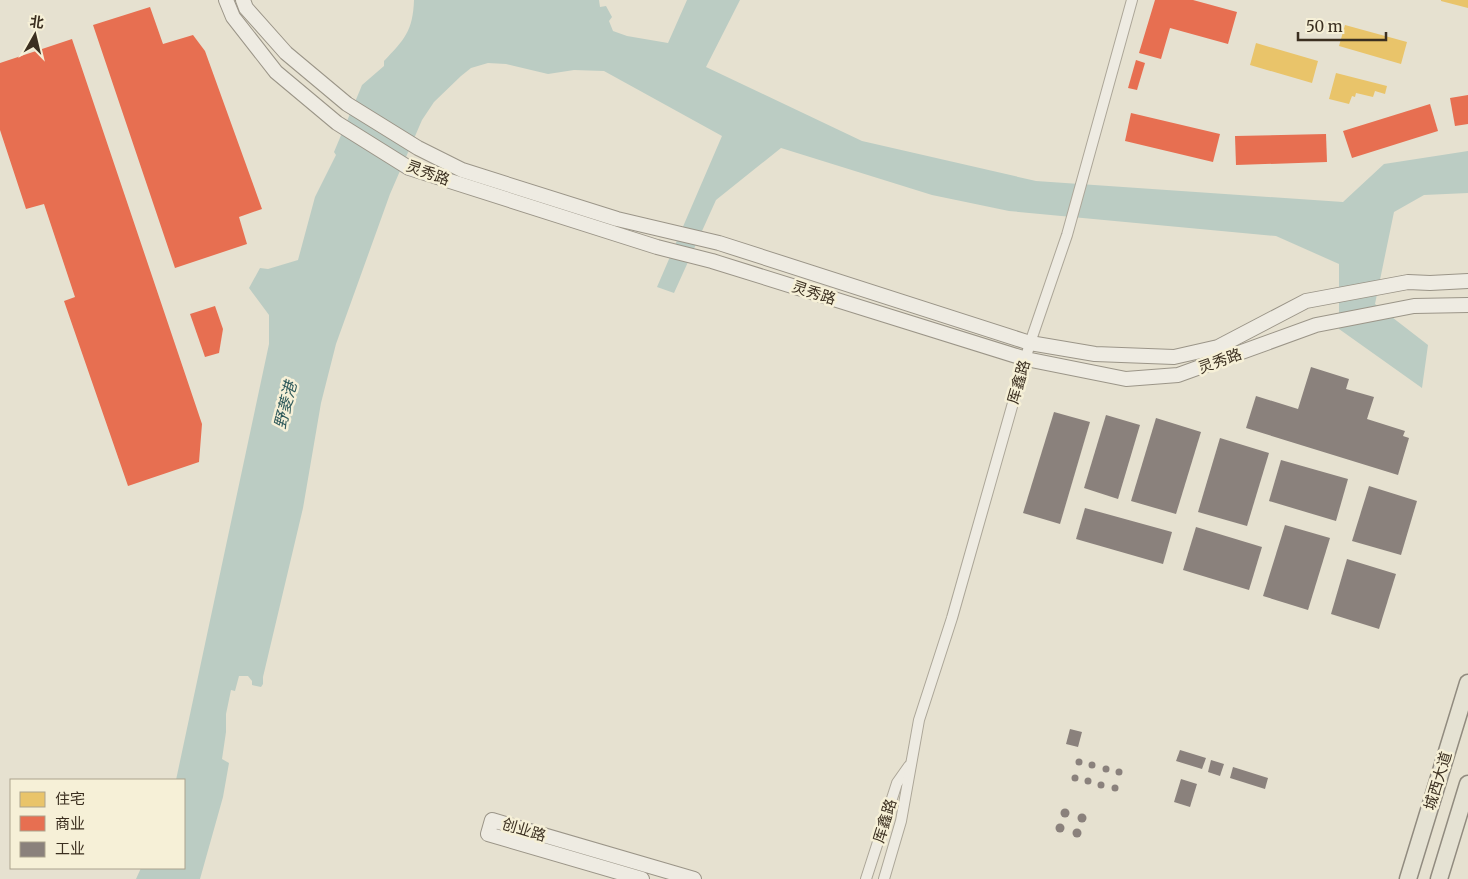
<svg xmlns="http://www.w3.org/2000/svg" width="1468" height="879" font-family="Merriweather,'Noto Sans SC',serif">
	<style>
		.water { fill: #bbccc3 }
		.homes { fill: #e9c46a }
		.shops { fill: #e76f51 }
		.industry { fill: #8a817c }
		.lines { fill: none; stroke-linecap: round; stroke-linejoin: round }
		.street-casing { stroke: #aca698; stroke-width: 12 }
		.secondary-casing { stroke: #9b9588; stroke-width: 16 }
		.primary-casing { stroke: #918b7f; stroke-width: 19 }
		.street { stroke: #eeebe2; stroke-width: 10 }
		.secondary { stroke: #eeebe2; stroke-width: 14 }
		.primary { stroke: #e5e2d3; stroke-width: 16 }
		.labels { text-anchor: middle; stroke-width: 5; stroke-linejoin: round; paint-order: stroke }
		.street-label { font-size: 15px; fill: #3b2f20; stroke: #f6f0d7 }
		.water-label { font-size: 16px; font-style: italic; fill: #2f5a5b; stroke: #f6f0d7 }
	</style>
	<rect width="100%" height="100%" fill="#e6e1d0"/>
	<!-- water -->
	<path class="water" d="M 414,0 L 599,0 L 600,7 L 606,6 L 612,17 L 609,21 L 613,31 L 627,36 L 668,43 L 687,0 L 740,0 L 706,67 L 862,141 L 1036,181 L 1343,202 L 1384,164 L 1468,151 L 1468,193 L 1424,195 L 1394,212 L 1375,304 L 1428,345 L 1422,388 L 1339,329 L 1339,264 L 1276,236 L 1009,211 L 932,195 L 781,148 L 716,200 L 674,293 L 657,287 L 722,136 L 604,71 L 574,70 L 548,74 L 506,64 L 488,63 L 471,68 L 461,76 L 434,102 L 422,120 L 390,194 L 336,344 L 321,403 L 303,508 L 263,677 L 263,684 L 261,687 L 252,685 L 252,681 L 248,676 L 239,676 L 235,691 L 231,690 L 226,714 L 226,732 L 222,759 L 229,763 L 223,797 L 200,879 L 136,879 L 141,868 L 184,868 L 184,780 L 176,780 L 269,344 L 269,315 L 249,288 L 260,268 L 268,269 L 298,260 L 315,197 L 336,155 L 334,152 L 360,90 L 362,85 L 384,66 L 384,61 C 404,40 413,31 414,0 Z"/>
	<!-- homes -->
	<g class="homes">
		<polygon points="1441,0 1468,0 1468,8 1441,1"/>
		<polygon points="1345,25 1407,42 1401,64 1339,46"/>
		<polygon points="1256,43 1318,61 1312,83 1250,65"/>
		<polygon points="1336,73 1387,86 1385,94 1375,91 1373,97 1356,93 1355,97 1352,96 1349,104 1329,99"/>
	</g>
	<!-- shops -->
	<g class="shops">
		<polygon points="1155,0 1193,0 1237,12 1228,44 1170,28 1161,59 1139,53"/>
		<polygon points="150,7 163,44 193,35 205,51 262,209 239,217 247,244 175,268 93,25"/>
		<polygon points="72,39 202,424 199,462 128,486 64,301 75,297 44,204 26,209 0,130 0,63"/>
		<polygon points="1136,60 1145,63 1137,90 1128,88"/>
		<polygon points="1468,95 1468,124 1455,126 1450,98"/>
		<polygon points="1430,104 1438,131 1352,158 1343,131"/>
		<polygon points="1131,113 1220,134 1213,162 1125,141"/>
		<polygon points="1326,134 1327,162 1236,165 1235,136"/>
		<polygon points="215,306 223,329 219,353 205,357 190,314"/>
	</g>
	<!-- industry -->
	<g class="industry">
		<polygon points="1311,367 1349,379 1346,389 1374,397 1367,419 1405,431 1403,436 1409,438 1398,475 1246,428 1256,396 1298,409"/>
		<polygon points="1054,412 1090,422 1060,524 1023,513"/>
		<polygon points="1106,415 1140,425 1118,499 1084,488"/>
		<polygon points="1156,418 1201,432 1176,514 1131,501"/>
		<polygon points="1220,438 1269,453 1247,526 1198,512"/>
		<polygon points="1281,460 1348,479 1336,521 1269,501"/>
		<polygon points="1369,486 1417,501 1401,555 1352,541"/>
		<polygon points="1085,508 1172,532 1163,564 1076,539"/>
		<polygon points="1285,525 1330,538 1308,610 1263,596"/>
		<polygon points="1196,527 1262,547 1249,590 1183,570"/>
		<polygon points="1347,559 1396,574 1379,629 1331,614"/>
		<polygon points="1070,729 1082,732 1078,747 1066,744"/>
		<polygon points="1180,750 1206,758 1202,769 1176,761"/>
		<circle cx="1079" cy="762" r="3.5"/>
		<polygon points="1211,760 1224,764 1220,776 1208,772"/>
		<circle cx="1092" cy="765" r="3.5"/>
		<circle cx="1106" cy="769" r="3.5"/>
		<polygon points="1233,767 1268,778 1265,789 1230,778"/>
		<circle cx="1119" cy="772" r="3.5"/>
		<circle cx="1075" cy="778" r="3.5"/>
		<circle cx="1088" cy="781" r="3.5"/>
		<polygon points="1181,779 1197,784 1190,807 1174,802"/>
		<circle cx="1101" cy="785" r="3.5"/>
		<circle cx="1115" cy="788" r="3.5"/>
		<circle cx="1065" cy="813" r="4.5"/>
		<circle cx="1082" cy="818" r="4.5"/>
		<circle cx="1060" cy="828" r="4.5"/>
		<circle cx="1077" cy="833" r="4.5"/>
	</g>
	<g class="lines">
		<!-- street casing -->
		<g class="street-casing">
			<g id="street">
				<polyline points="866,879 897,783 909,766"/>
				<polyline points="884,879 901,821 919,720 952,618 1030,343 1067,235 1132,0"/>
			</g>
		</g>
		<!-- secondary casing -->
		<g class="secondary-casing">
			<g id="secondary">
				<polyline points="226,0 233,17 276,72 337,123 409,168 657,247 712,261 1026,359 1126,379 1178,375 1316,325 1414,306 1468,305"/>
				<polyline points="243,0 246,8 286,53 347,104 418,148 462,170 617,219 719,243 1030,343 1095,354 1174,357 1218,347 1306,301 1408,282 1430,283 1468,281"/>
				<polyline points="642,879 488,834 492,820 694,879"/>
			</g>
		</g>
		<!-- primary casing -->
		<g class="primary-casing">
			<g id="primary">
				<polyline points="1408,879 1468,683"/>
				<polyline points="1439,879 1468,784"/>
			</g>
		</g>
		<!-- street -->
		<use href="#street" class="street"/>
		<!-- secondary -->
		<use href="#secondary" class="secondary"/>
		<!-- primary -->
		<use href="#primary" class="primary"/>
	</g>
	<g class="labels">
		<!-- street labels -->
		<g class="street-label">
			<text transform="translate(428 173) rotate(20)" y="5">灵秀路</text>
			<text transform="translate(814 293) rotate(18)" y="5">灵秀路</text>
			<text transform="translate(1220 361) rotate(-20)" y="5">灵秀路</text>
			<text transform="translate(1019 382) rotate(-74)" y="5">厍鑫路</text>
			<text transform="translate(1438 781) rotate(-73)" y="5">城西大道</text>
			<text transform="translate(885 821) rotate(-73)" y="5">厍鑫路</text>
			<text transform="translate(524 830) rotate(17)" y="5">创业路</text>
		</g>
		<!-- water labels -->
		<g class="water-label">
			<text transform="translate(285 405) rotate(-76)" y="6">野菱港</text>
		</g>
	</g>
	<!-- legend -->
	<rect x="10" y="779" width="175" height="90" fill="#f6f0d7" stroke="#aba38e"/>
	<rect x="20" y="792" width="25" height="15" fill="#e9c46a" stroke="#aba38e"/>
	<text x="55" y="804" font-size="15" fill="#3b2f20">住宅</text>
	<rect x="20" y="816" width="25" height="15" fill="#e76f51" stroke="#aba38e"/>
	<text x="55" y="829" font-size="15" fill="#3b2f20">商业</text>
	<rect x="20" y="842" width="25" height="15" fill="#8a817c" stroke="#aba38e"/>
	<text x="55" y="854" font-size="15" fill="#3b2f20">工业</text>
	<!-- north arrow -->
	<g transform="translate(35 35) rotate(8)" stroke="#f6f0d7" stroke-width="4" paint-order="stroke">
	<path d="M0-4L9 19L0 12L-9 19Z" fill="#3b2f20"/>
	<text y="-8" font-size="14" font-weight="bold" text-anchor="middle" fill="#3b2f20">北</text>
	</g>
	<!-- scale -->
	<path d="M1298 32v8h88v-8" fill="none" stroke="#3b2f20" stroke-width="2.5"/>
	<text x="1306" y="32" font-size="15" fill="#3b2f20" stroke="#f6f0d7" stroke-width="4" paint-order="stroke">50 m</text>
</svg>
